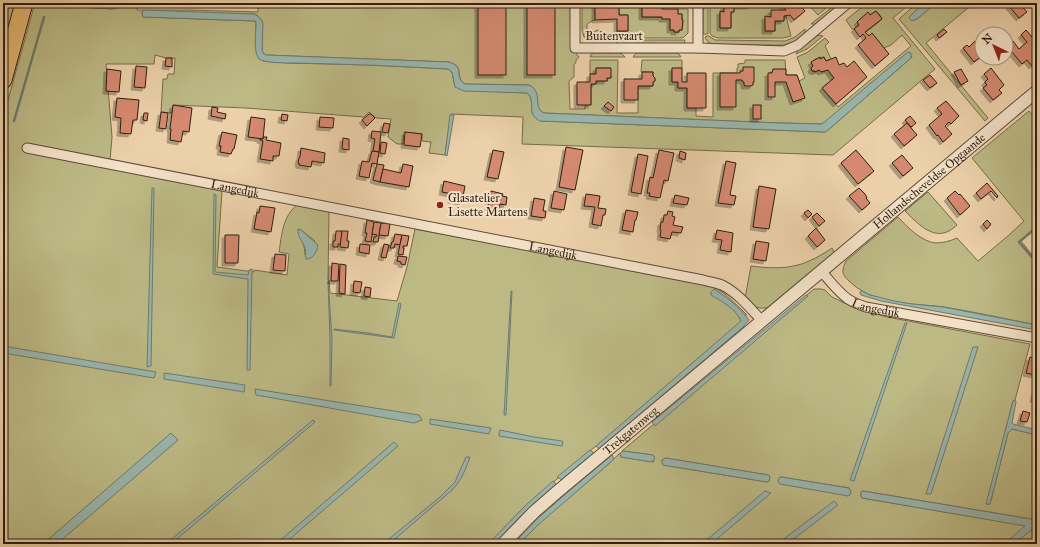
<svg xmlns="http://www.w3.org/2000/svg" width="1040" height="547" font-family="'IM FELL Great Primer',serif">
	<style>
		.green { fill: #bcb985; stroke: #756c4a; fill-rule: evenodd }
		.water { fill: #99b6ad; stroke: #6e7a6e }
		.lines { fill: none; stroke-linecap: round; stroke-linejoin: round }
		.shore { stroke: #646a5e; stroke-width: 1 }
		.stream { stroke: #6e7a6e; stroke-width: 2.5 }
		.building { fill: #d5896f; stroke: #2e1f10; filter: url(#shadow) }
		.minor-casing { stroke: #5d4b36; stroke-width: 11 }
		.tertiary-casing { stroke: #5d4b36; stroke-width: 14 }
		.motorway-casing { stroke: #2e1f10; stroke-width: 19 }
		.minor { stroke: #f2e0c7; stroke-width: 9 }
		.tertiary { stroke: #f2e0c7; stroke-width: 12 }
		.motorway { stroke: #e6b874; stroke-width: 17 }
		.poi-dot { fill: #8f2418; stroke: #f2e0c7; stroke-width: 1.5 }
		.labels { text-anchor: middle; stroke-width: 4; stroke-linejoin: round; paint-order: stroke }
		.street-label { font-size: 12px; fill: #2e1f10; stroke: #f2e0c7 }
		.poi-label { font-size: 12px; fill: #2e1f10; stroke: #f2e0c7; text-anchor: start }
	</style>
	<defs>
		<filter id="shadow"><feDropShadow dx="-3" dy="3" stdDeviation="0" flood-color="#0004"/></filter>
	</defs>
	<rect width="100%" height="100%" fill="#ebd0a9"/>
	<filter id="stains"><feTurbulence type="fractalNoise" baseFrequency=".005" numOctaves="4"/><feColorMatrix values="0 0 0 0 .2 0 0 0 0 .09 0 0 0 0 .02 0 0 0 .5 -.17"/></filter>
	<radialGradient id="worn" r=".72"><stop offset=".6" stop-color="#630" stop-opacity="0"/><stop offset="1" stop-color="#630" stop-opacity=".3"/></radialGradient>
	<!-- green -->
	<g class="green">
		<polygon points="3,3 17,3 3,54"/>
		<path d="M 35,3 L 49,3 L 48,5 L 113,9 L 120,5 L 121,3 L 137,3 L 137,10 L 190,10 L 258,12 L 258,3 L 570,3 L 571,52 L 575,52 L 579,57 L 576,60 L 576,62 L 574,65 L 574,77 L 569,81 L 570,109 L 585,109 L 585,105 L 591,105 L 591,84 L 596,84 L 596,81 L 607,81 L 607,78 L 611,78 L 610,68 L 596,68 L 596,74 L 590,74 L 590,60 L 618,60 L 617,113 L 638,113 L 638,86 L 653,86 L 653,82 L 655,81 L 655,78 L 653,76 L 653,72 L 641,72 L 642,60 L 682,60 L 682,68 L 672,69 L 672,82 L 678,82 L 678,88 L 687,88 L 687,108 L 696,108 L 696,116 L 713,117 L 713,73 L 737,73 L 737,68 L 738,68 L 738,64 L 745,63 L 745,60 L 785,60 L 786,75 L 797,75 L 799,81 L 805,78 L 797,57 L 808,52 L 825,38 L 829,42 L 825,46 L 831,59 L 826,61 L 824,57 L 815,59 L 816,61 L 812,62 L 813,66 L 811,68 L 812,71 L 815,72 L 819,70 L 821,72 L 828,70 L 830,73 L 834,78 L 822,88 L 838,107 L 911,46 L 902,35 L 891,45 L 884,48 L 872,34 L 869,36 L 865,32 L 882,19 L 880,15 L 876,11 L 870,15 L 868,13 L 857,22 L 859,25 L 854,29 L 852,29 L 846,20 L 867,3 L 911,3 L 893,18 L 935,69 L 833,155 L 522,144 L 523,117 L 451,114 L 445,155 L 429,153 L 431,142 L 422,141 L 422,134 L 404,132 L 403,144 L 397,144 L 388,137 L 391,119 L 376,118 L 369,112 L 364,117 L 246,108 L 173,105 L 172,113 L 161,112 L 163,79 L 167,79 L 168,74 L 174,74 L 175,58 L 166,58 L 155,55 L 154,64 L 106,64 L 112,137 L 110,161 L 25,144 L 23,151 L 222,191 L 217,267 L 254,272 L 254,270 L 287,275 L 289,254 L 279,252 C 282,234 282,217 298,204 L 329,210 L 328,280 L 329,280 L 330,293 L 397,301 L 407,267 L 415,229 L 586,261 L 710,286 L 717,289 L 724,293 L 742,310 L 746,314 L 746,319 L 524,507 L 490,544 L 3,544 L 3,118 ZM 142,12 L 254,14 L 257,15 L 262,21 L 262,50 L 263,53 L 266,55 L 449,62 C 451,63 454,64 456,65 C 462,70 456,79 465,84 L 529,85 C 543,92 532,108 544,113 L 779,123 L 822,124 L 912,56 L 911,58 L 828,130 L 825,132 L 541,121 L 532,113 C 531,106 533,98 527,93 L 505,92 L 455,87 L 452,72 L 448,69 L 370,65 L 287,63 L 263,61 L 256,51 L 256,23 L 255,21 L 144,17 L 142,14 ZM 298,229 L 301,230 L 315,241 L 305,255 C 305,246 301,238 298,229 Z"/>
		<path d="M 582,3 L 595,3 L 595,20 L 592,21 L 587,24 L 587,33 C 596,34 596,26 604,33 L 605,38 L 584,37 L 582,30 Z"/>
		<polygon points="619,3 642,3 642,17 662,17 670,19 670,30 674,30 674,32 678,32 679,30 682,30 683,21 682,20 682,14 678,14 678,9 688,9 688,33 684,37 682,38 614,38 617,31 628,31 628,15 619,15"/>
		<polygon points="751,3 783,3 781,5 786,10 771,17 765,17 765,31 775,31 775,21 784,21 784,16 786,16 791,36 783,38 718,38 712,36 710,33 710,5 724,6 724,12 720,12 720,28 731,28 731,12 734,12 734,6 751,6"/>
		<polygon points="807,3 832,3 818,15"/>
		<polygon points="837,3 842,3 816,24 811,24"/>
		<polygon points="917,3 924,3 910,16 917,19 936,3 974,3 926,43 988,118 985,121 899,19"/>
		<polygon points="708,6 708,34 704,34 703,33 703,11 704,8"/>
		<polygon points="805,29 805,33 795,41 784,45 714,45 708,42 705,38 706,36 709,36 715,40 785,41 795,37"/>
		<path d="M 819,35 L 823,36 L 807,49 L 796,54 C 798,48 813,37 819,35 Z"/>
		<polygon points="615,40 685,40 684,44 618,44"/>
		<polygon points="595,53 619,53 622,54 625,57 590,57 591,54"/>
		<polygon points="636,53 676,53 679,54 681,57 633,57"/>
		<path d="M 1029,111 L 1037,120 L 1037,227 L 1021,241 L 1037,261 L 1037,325 C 1006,319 975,312 944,307 C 912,303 872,305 848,280 C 846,278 842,274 843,270 C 843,267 845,264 846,261 L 898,217 C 907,227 922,242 936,243 C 943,243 950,241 957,238 L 978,261 L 1009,235 L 1024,221 L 972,158 Z"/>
		<path d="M 928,192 L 957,225 C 955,227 952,229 949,231 C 932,240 916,222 905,211 Z"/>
		<path d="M 832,248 L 834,252 L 835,255 L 771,307 C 757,310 754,307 745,298 L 751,266 C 766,268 783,269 798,265 C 809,262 822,255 832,248 Z"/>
		<path d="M 814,289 L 821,289 L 825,290 L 832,297 L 855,308 L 887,317 L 1030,344 L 1015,400 L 1013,401 L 987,504 L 990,504 L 1008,433 L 1012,429 L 1037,435 L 1037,520 L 863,491 L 861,492 L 861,496 L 862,498 L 1034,527 L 1037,529 L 1037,544 L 518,544 L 533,527 L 604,468 L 620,453 L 621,457 L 653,462 L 654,461 L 653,455 L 622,451 ZM 666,458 L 768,475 L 770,477 L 769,481 L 767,482 L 663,465 L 662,460 ZM 781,477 L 849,488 L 851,491 L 779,478 Z"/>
	</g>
	<!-- water -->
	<g class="water">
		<polygon points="49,3 121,3 117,8 113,9 48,5"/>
		<polygon points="924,3 936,3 917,19 912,21 909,18 910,16"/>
		<path d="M 143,10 L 254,14 C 258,16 262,19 263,24 L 262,50 L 263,53 L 266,55 L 449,62 C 466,67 453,77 465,84 L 529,85 C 544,92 532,108 544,113 L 779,123 L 822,124 L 908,52 L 911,53 L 911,58 L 828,130 L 825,132 L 540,121 C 525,114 537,101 527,93 L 464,91 L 455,87 L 452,72 L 448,69 C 397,66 346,64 295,63 C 288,63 264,63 259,59 C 253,52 256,32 256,23 L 255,21 L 143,17 L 142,14 Z"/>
		<polygon points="450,115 454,115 447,156 445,155"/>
		<polygon points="152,188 154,188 151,366 147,367"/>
		<polygon points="214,194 216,195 215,272 248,275 249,270 252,269 250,370 247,370 248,279 213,274"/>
		<path d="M 298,229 L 301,230 L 318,245 C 317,251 314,259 306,259 C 305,255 306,252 305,248 C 303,241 297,237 298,229 Z"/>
		<polygon points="328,281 332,339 331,386 330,386 330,339"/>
		<path d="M 714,289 C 728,298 739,307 749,320 L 742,328 L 599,449 L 596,446 L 741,321 C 735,308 723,302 711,295 L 711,292 Z"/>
		<polygon points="511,291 512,291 506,415 504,415"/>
		<polygon points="862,291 870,295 894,301 912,304 943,307 1037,325 1037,330 881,301 861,295 860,293 860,292"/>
		<polygon points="806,295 808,296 655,426 652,422"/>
		<polygon points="399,303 401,304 394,338 334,330 334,329 368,333 392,337"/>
		<polygon points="905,323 907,323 854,481 850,480"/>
		<polygon points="3,346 156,372 154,378 3,353"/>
		<polygon points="973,347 978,347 931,494 926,494"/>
		<polygon points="164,373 245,385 244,392 164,379"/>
		<polygon points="255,389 419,415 422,420 414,423 256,395"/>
		<polygon points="1015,400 1016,402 1012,423 1013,424 1037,430 1037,435 1012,429 1008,433 990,504 986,504 1013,401"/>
		<polygon points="430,419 491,428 489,434 430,424"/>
		<polygon points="313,420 315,422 171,544 166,544"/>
		<polygon points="500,430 534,437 562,441 563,442 562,446 499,436 499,433"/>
		<polygon points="171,433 178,440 57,544 43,544"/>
		<polygon points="394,442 398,446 284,544 276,544"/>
		<polygon points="590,450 594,453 562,480 557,477"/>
		<polygon points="624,451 653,455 655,458 652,462 621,457 620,453"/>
		<polygon points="612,455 614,459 604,468 539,524 519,544 513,544 536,520 577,484"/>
		<path d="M 466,457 L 470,457 C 465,471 462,479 452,490 L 389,544 L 383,544 L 440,497 L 455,482 Z"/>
		<polygon points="666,458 768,475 770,476 769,481 767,482 663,465 662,463 662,460"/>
		<polygon points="781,477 849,488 851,491 850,495 848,496 780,484 778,482 779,478"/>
		<polygon points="553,481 557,485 525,512 495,544 488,544 526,505"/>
		<polygon points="765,491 771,493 711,544 702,544"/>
		<polygon points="863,491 1037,520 1037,529 1034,528 1014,544 1004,544 1025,526 862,498 861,496 861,492"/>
		<polygon points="834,501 838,505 787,544 777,544"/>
	</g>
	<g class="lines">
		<!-- shore -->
		<polyline class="shore" points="75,3 112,5 117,3"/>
		<!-- stream -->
		<g class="stream">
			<polyline points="14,121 44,17"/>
			<polyline points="1037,227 1019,242 1037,263"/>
		</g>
	</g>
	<!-- building -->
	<g class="building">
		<polygon points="595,3 619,3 619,15 628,15 628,31 617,31 617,19 595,20"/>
		<polygon points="642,3 662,3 662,9 678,9 678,14 682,14 682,20 683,20 682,30 679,30 679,32 674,32 674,30 670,30 670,19 662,19 662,17 642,17"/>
		<polygon points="728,3 751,3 751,6 734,6 734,12 731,12 731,28 720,28 720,11 724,12 724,6 728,6"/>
		<polygon points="783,3 798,3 805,11 794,20 790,15 784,16 784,21 775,21 775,31 765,31 765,16 771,17 771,10 786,10 781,4"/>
		<polygon points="1012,3 1019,3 1027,12 1019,18 1009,6"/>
		<rect x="478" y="6" width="28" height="69"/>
		<rect x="527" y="6" width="28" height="69"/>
		<polygon points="876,11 880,16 882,19 865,32 869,36 872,33 889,54 875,66 858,45 866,38 863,34 860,37 854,29 859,25 857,22 868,12 870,15"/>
		<polygon points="944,29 947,32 939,38 937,35"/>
		<polygon points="1026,30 1037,43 1037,62 1032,66 1027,60 1022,64 1007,46 1013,41 1019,49 1027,42 1021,35"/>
		<polygon points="975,41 982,50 982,56 974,62 963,48 967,45 969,47"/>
		<polygon points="820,57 820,59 824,57 826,61 836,57 839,65 844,63 847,67 854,61 867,77 836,104 822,88 834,78 830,73 828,70 821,72 819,70 815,72 815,71 812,71 811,68 813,66 811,62"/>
		<polygon points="166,58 172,58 172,67 165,66"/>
		<polygon points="136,66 147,67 145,88 134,87"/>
		<polygon points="743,67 754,67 754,82 753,82 753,85 751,86 745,86 744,85 744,82 743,82 742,80 736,80 736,107 720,107 720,73 740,73 741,71 743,71"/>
		<polygon points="596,68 611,68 611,78 607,78 607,81 596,81 596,84 591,84 591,105 577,105 577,82 590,82 590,74 596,74"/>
		<polygon points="672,68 682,68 682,82 687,82 687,73 706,73 706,108 687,108 687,88 678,88 678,82 672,82"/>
		<polygon points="991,68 1004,85 999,90 1002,93 993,100 983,88 987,85 985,83 985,82 988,79 984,74"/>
		<polygon points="107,69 121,71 119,92 106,91"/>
		<polygon points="773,69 786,69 786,75 797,75 805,98 793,102 786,82 775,82 775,97 768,97 768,73 772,73"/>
		<polygon points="961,69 968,81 961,85 954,72"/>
		<polygon points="642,72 653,72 653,76 655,78 655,81 653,82 653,86 638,86 638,100 624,100 624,79 642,79"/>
		<polygon points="930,75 937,83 930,88 923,80"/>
		<polygon points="117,98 139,100 137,120 133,120 131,134 120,133 121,118 115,117"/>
		<polygon points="946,101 959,116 951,124 949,122 945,126 952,134 943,142 938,135 937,136 929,125 942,114 937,108"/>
		<polygon points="608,102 614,107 611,111 604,106"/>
		<polygon points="173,105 192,108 189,132 183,131 181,142 170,140 171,129 170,129"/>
		<rect x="753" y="105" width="8" height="14"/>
		<polygon points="212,107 218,108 217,112 226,114 225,119 211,116"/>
		<polygon points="161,112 168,113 166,129 159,128"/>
		<polygon points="144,113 148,113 147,121 143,120"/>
		<polygon points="282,114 288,115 287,121 281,120"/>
		<polygon points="369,114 371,114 375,118 367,126 362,120"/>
		<polygon points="910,116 916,123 911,127 905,120"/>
		<polygon points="251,117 265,119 263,139 248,137"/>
		<polygon points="320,117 334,118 333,128 319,127"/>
		<polygon points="384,123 390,124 388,133 382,132"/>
		<polygon points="907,123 917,135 904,146 894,134"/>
		<polygon points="372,131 381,132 379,152 373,151 375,139 371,138"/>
		<polygon points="222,132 237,135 234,149 233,149 231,154 220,152 221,146 219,146"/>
		<polygon points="405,132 422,134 420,147 404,145"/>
		<polygon points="263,137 267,137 266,140 281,143 279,156 273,156 273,161 260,159 263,141 260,140 260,139 263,139"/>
		<polygon points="343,138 349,139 349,150 342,149"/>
		<polygon points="381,142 387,143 385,154 380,153"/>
		<polygon points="566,147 583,150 575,190 559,187"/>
		<polygon points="301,148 325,153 324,163 312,161 311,167 299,165 299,163 298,163 299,158 300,157"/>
		<polygon points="493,150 504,152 498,179 487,177"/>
		<polygon points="659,150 674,153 668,181 664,180 660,198 649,196 650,193 647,193 650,177 653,178"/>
		<polygon points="856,150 874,171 858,184 841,163"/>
		<polygon points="372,151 379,152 377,164 372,163 369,178 359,176 362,161 369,162"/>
		<polygon points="680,151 686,153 685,160 679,158"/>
		<polygon points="638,154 648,156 641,194 631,192"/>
		<polygon points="902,155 913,168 903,176 892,163"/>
		<polygon points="726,161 736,163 730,195 736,196 734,205 718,203"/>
		<polygon points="377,164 384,165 380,182 373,180"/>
		<polygon points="403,164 413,166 409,187 380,182 383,169 401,173"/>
		<polygon points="444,181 465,186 462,202 451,200 452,194 442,192"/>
		<polygon points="987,183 998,196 997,198 991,191 981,199 976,193"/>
		<polygon points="759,186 776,189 769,229 753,227"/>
		<polygon points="859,188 865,194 867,198 866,198 870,203 862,210 849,196"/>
		<polygon points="491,191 503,194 502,196 507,197 506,205 500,204 499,210 488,208"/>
		<polygon points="554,191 567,194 564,210 551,208"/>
		<polygon points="955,191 959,195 960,194 970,206 960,215 947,198"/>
		<polygon points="586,194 600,196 598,208 606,209 605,215 603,215 601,226 592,224 595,207 584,206"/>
		<polygon points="675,195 689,198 687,205 673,203"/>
		<polygon points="534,198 545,200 543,211 546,211 545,218 531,216"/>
		<polygon points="260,206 275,208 271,232 254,229 257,212 259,213"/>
		<polygon points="626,210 638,212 636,220 635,220 633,232 622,230"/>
		<polygon points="808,210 812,214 808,218 804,213"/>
		<polygon points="668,211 673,212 672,216 675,217 673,225 683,227 681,233 672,232 670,239 660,237 661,230 660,229 661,222 663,222 664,215 667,215"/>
		<polygon points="817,213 825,221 819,226 812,217"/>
		<polygon points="367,220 374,222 371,242 365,241 367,233 365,233"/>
		<polygon points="987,220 991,224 987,229 983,224"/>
		<polygon points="374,222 381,223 378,242 373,242 374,237 376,237 377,235 372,234"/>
		<polygon points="381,223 390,224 388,236 379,235"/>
		<polygon points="816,228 825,240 817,247 808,236"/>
		<polygon points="717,230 733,233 731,252 720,250 722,240 715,239"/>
		<polygon points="336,231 342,231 341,244 338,244 338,247 333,247 333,241 335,241"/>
		<polygon points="342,231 348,231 347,241 349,241 348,248 340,247"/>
		<polygon points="395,234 402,235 400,245 395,244 394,248 390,248 392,242 393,242"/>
		<polygon points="225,235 239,235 238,263 225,263"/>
		<polygon points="402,235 409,236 407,246 403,246 403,248 404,248 403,255 398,254"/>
		<polygon points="756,241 769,243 766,261 753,259"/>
		<polygon points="360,244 370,245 369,254 359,252"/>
		<polygon points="384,244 389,245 386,258 381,257"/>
		<polygon points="275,254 286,255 285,271 273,270"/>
		<polygon points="398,256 407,257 405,265 401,264 401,262 397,261"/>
		<polygon points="332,263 339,264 338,281 331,281"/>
		<polygon points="340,264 346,265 345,294 339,293"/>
		<polygon points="354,281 362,282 360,293 353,292"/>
		<polygon points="365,287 371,288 370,297 364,296"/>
		<polygon points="1030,357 1037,359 1036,375 1026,373"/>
		<polygon points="1036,387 1037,387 1037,400 1033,399"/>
		<polygon points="1023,411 1030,413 1027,422 1020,421"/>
	</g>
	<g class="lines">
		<!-- minor casing -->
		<g class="minor-casing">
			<g id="minor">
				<polyline points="575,3 575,48 698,48 784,51 798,45 848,3"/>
				<polyline points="698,48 698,3"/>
				<path id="s1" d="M 27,148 L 703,280 C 710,282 716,283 722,285 C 738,293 750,308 762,321"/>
				<path id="s2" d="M 822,272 C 830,281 838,292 848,299 C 854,303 860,305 866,307 L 1037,338"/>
			</g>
		</g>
		<!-- tertiary casing -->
		<g class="tertiary-casing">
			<g id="tertiary">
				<path id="s3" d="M 503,544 L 534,512 L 557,492 L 1037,91"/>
			</g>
		</g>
		<!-- motorway casing -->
		<g class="motorway-casing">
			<polyline id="motorway" points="3,80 24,3"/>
		</g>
		<!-- minor -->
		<use href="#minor" class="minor"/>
		<!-- tertiary -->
		<use href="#tertiary" class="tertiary"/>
		<!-- motorway -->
		<use href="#motorway" class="motorway"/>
	</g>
	<!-- markers -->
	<circle class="poi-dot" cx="440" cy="205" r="4"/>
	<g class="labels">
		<!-- street labels -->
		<g class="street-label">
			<text x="614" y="40">Buitenvaart</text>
			<text dy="4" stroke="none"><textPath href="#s3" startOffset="560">Hollandscheveldse Opgaande</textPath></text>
			<text dy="4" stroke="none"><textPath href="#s1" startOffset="212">Langedijk</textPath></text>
			<text dy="4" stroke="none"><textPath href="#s1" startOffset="536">Langedijk</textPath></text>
			<text dy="4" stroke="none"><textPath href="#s2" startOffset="67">Langedijk</textPath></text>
			<text dy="4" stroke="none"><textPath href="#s3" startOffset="171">Trekgatenweg</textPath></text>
		</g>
		<!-- poi labels -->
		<g class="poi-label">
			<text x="448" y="202">Glasatelier<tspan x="448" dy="14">Lisette Martens</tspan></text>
		</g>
	</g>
	<!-- margin -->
	<rect width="1040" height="547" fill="none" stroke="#ebd0a9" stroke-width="16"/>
	<rect x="4" y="4" width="1032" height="539" fill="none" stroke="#2e1f10" stroke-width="2"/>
	<rect x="8" y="8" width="1024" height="531" fill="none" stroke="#2e1f10"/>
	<!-- north arrow -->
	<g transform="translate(994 46) rotate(317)"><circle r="19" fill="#f2e0c7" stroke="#a4937e"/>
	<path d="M0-3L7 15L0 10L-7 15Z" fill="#8f2418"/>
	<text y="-6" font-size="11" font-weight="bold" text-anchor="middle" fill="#2e1f10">N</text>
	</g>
	<rect width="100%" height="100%" filter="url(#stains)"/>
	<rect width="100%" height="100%" fill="url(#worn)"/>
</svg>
